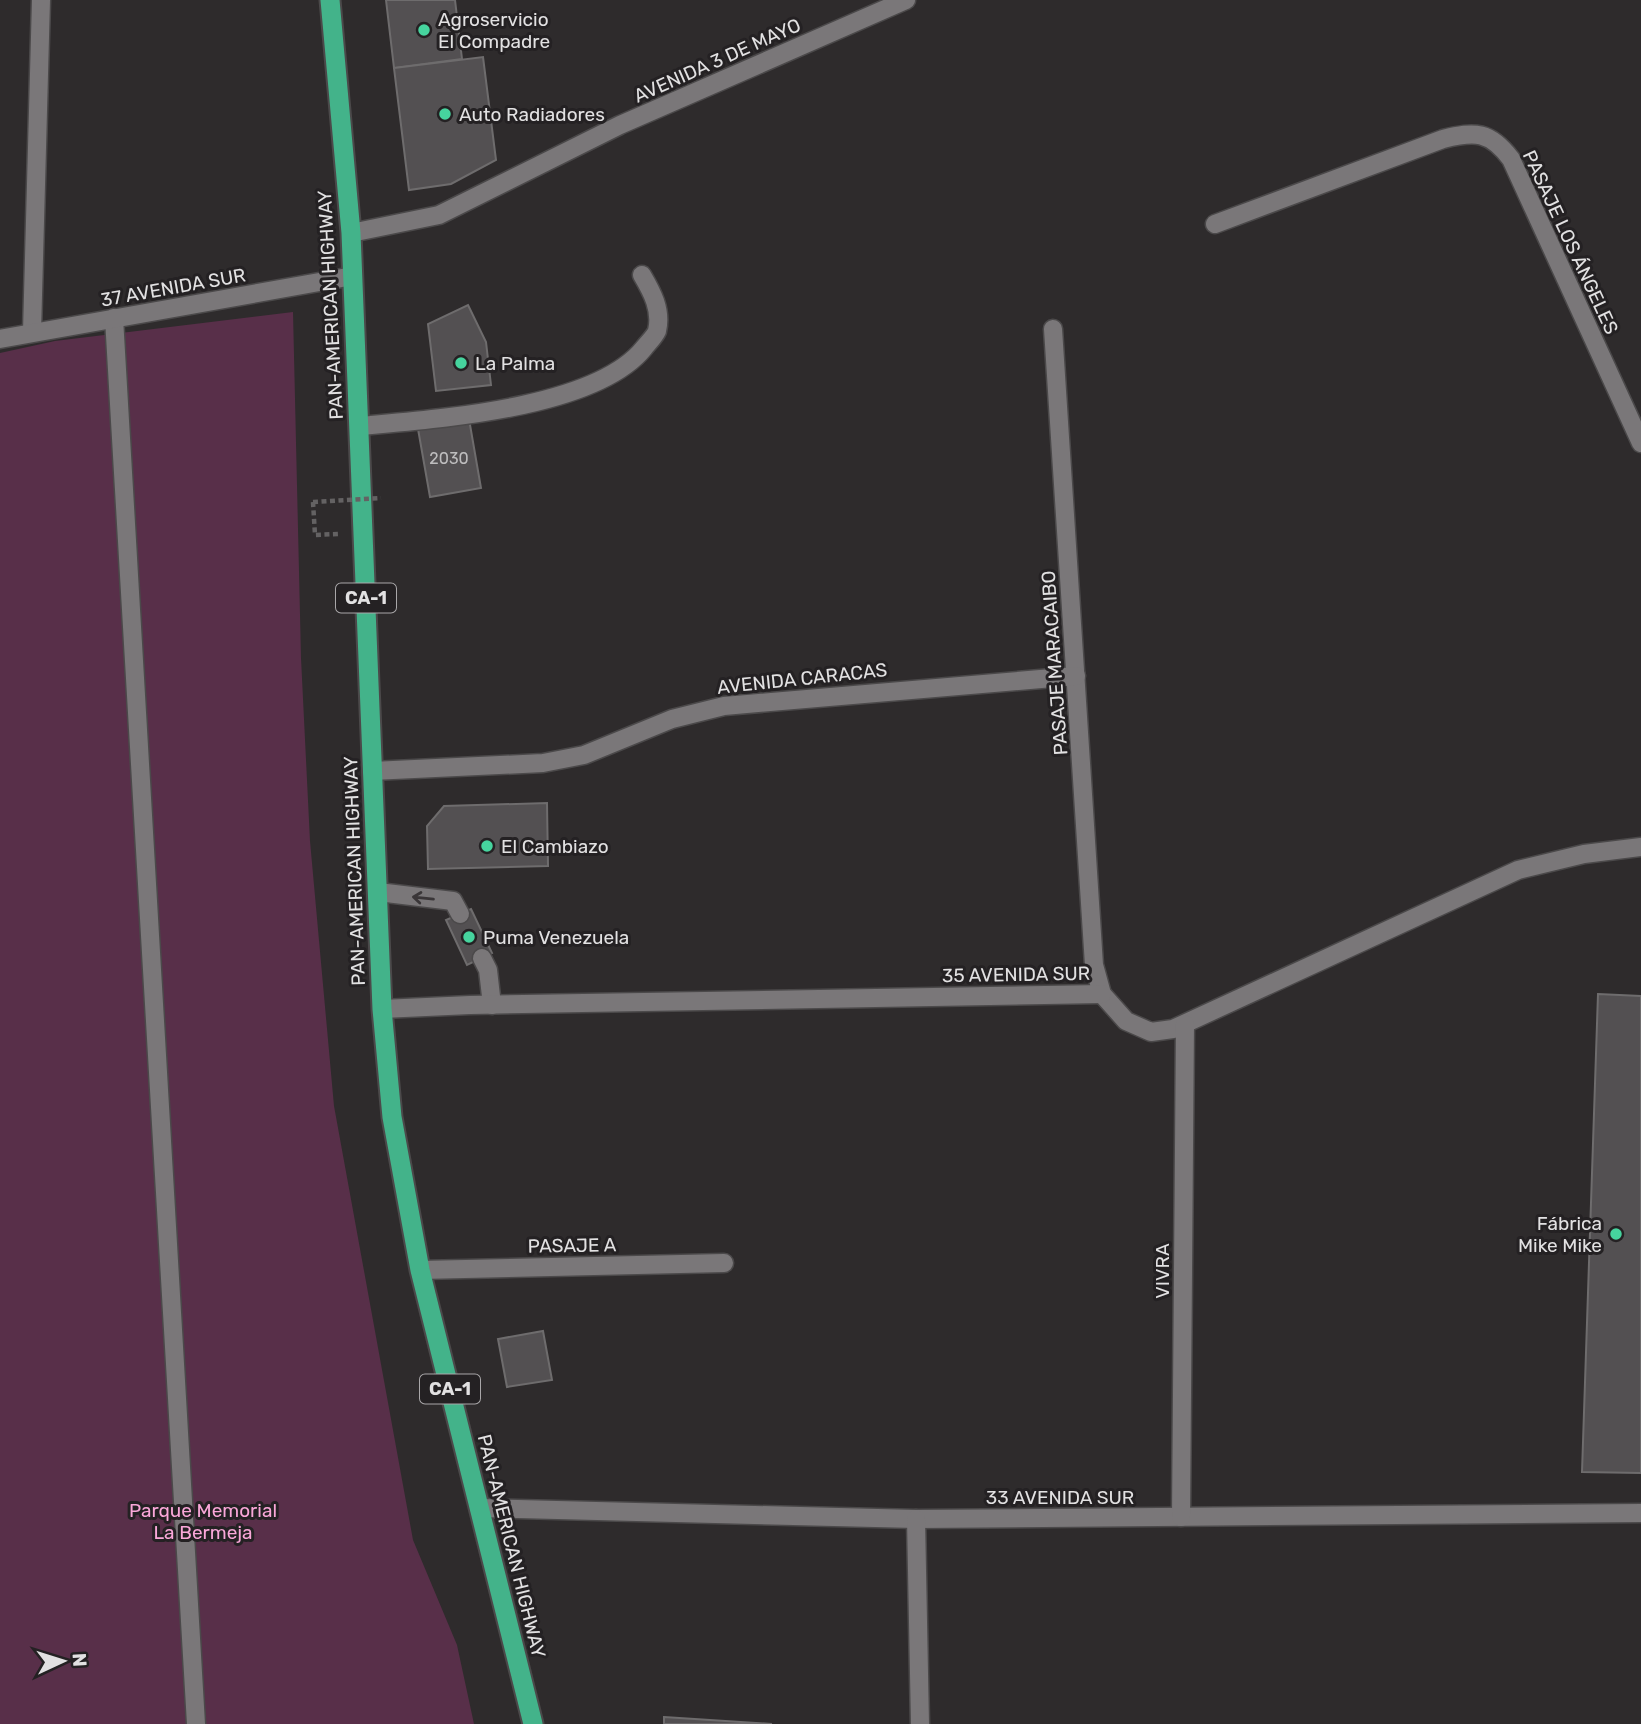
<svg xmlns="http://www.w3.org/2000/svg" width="1641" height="1724" font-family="Rubik,sans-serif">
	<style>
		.green { fill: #582f49 }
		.building { fill: #535052; stroke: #6e6c6d; stroke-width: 2 }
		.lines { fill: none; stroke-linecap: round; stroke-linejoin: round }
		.service-casing { stroke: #4b494a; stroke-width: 21 }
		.minor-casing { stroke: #4b494a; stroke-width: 21 }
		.trunk-casing { stroke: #4b494a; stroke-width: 23 }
		.path { stroke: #646263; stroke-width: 4.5; stroke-dasharray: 5 3.5; stroke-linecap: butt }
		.service { stroke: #7a7779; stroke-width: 18 }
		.minor { stroke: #7a7779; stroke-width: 18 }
		.trunk { stroke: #43b38a; stroke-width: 19 }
		.path-bridge { stroke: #646263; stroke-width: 4.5; stroke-dasharray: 5 3.5; stroke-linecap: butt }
		.oneway { stroke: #3a3638 }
		.poi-dot { fill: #46d49e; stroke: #242123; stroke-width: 2.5 }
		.labels { text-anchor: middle; stroke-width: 6; stroke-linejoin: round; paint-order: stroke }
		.number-label { font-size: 16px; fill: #bebdbe }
		.shield { fill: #242123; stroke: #a9a7a9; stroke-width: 2 }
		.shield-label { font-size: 18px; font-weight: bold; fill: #e2e1e2 }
		.poi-label { font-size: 19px; fill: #e2e1e2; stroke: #242123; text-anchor: start }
		.street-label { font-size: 19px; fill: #e2e1e2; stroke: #242123 }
		.park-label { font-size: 19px; fill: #faa7d9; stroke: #242123 }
	</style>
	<rect width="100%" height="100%" fill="#2e2b2c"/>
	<!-- green -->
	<polygon class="green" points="293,312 301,658 310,841 334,1106 413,1540 457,1645 474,1724 0,1724 0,353 55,341"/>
	<!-- building -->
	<g class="building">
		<polygon points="386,0 455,0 462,59 394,68"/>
		<polygon points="483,57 496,160 451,184 409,190 394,68"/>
		<polygon points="468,305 486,342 491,385 436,391 428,324"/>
		<polygon points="469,419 481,488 430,497 418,429"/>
		<polygon points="547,803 548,866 428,869 427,826 444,806"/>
		<polygon points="471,909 492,953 467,965 446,920"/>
		<polygon points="1598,994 1641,996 1641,1473 1582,1472"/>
		<polygon points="543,1331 552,1380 507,1387 498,1339"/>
		<polygon points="664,1717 772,1724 664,1724"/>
	</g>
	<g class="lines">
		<!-- service casing -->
		<g class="service-casing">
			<g id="service">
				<polyline points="114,318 196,1724"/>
				<path d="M 360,426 C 435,419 595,409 644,348 C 648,343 655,336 657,331 C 662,310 652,292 642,275"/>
				<polyline points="378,892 453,901 460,914"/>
				<polyline points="482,958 488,970 492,1005"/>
			</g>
		</g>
		<!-- minor casing -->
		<g class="minor-casing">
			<g id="minor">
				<path d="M 1215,224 L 1443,139 C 1475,131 1490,131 1511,159 L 1641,443"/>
				<polyline points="351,233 439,215 620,125 906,0"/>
				<polyline points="1053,329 1094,965 1102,994 1126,1021 1151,1032 1173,1029 1518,870 1584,854 1641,847"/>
				<polyline points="32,332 41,0"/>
				<polyline points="0,339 353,276"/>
				<polyline points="372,771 543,763 584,755 672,719 724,706 1076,676"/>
				<polyline points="382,1009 470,1005 1102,994"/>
				<polyline points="420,1270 724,1263"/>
				<polyline points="479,1508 916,1519 1641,1513"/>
				<polyline points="1181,1517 1185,1024"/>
				<polyline points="916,1519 920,1724"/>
			</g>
		</g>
		<!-- trunk casing -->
		<g class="trunk-casing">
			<polyline id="trunk" points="330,0 351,233 382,1009 392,1117 420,1270 533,1724"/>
		</g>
		<!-- path -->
		<polyline class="path" points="313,502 315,535 338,534"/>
		<!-- service -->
		<use href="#service" class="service"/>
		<!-- minor -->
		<use href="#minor" class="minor"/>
		<!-- trunk -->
		<use href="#trunk" class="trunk"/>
		<!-- path-bridge -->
		<polyline class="path-bridge" points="313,502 381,498"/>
	</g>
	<!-- one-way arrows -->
	<defs><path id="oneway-shaft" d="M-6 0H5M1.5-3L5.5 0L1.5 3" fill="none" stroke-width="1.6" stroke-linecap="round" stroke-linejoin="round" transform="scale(1.75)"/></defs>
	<use class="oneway" href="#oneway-shaft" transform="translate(423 898) rotate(-174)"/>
	<!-- markers -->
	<g class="poi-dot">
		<circle cx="424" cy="30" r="7"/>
		<circle cx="445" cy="114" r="7"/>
		<circle cx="461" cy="363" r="7"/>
		<circle cx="487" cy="846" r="7"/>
		<circle cx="469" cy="937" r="7"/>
		<circle cx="1616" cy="1234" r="7"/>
	</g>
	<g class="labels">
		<!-- number labels -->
		<g class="number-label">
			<text x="449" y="464">2030</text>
		</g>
		<!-- shield labels -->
		<g class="shield">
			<rect x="336" y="583.5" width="60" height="29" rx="5"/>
			<rect x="420" y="1374.5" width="60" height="29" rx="5"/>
		</g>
		<g class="shield-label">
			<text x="366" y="604">CA-1</text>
			<text x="450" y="1395">CA-1</text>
		</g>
		<!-- poi labels -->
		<g class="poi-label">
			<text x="438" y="26">Agroservicio<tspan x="438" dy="22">El Compadre</tspan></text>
			<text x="459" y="121">Auto Radiadores</text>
			<text x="475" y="370">La Palma</text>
			<text x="501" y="853">El Cambiazo</text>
			<text x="483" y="944">Puma Venezuela</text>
			<text x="1602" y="1230" text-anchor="end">Fábrica<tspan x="1602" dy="22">Mike Mike</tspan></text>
		</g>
		<!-- street labels -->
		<g class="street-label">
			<text transform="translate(717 60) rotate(-24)" y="7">AVENIDA 3 DE MAYO</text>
			<text transform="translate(1571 242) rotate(65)" y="7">PASAJE LOS ÁNGELES</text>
			<text transform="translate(173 287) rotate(-10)" y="7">37 AVENIDA SUR</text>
			<text transform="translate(330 305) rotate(-93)" y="7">PAN-AMERICAN HIGHWAY</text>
			<text transform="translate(1054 663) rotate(-94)" y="7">PASAJE MARACAIBO</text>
			<text transform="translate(802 678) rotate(-6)" y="7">AVENIDA CARACAS</text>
			<text transform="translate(354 871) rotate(-92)" y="7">PAN-AMERICAN HIGHWAY</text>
			<text transform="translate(1016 974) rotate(-1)" y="7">35 AVENIDA SUR</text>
			<text transform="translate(572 1245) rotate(-1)" y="7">PASAJE A</text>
			<text transform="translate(1162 1271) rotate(-90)" y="7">VIVRA</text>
			<text x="1060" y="1504">33 AVENIDA SUR</text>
			<text transform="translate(512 1546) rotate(76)" y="7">PAN-AMERICAN HIGHWAY</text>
		</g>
		<!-- park labels -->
		<g class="park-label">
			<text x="203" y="1517">Parque Memorial<tspan x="203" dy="22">La Bermeja</tspan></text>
		</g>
	</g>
	<!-- north arrow -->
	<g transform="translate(63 1661) rotate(86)" stroke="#242123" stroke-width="5" paint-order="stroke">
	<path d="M0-5L12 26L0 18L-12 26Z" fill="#e2e1e2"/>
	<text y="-10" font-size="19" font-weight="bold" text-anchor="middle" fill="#e2e1e2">N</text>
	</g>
</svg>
